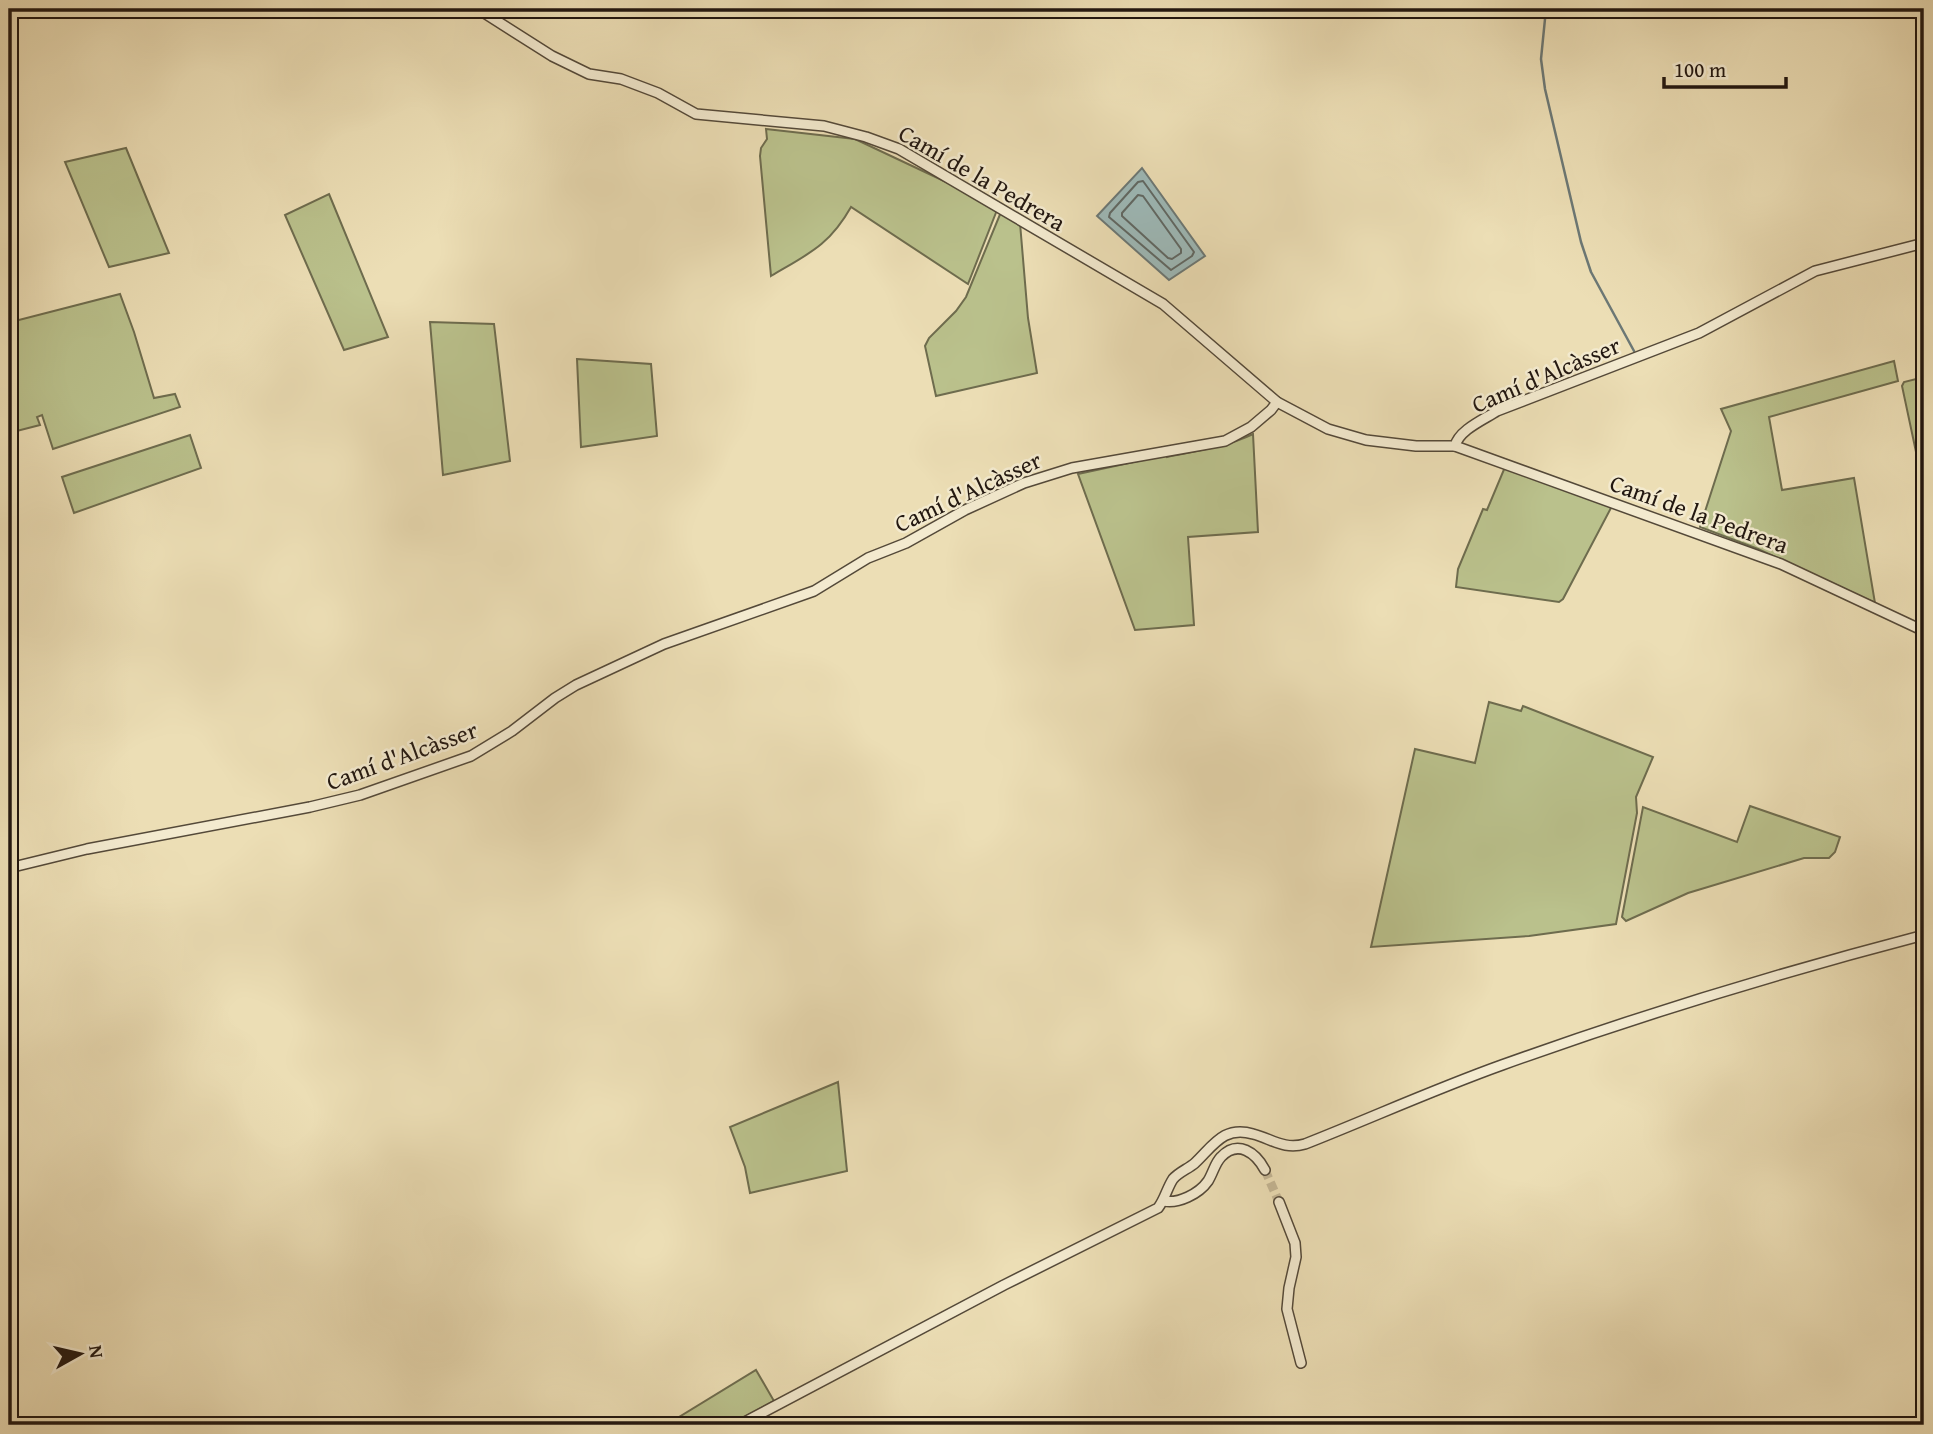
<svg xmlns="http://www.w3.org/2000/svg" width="1933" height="1434" font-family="'Gentium Book Plus',serif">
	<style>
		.green { fill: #bac18c; stroke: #6e6c4e; stroke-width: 2 }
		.water { fill: #9db9b8; stroke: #6c7875; stroke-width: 2 }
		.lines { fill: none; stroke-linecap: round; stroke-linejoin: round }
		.shore { stroke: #606864; stroke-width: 2 }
		.stream { stroke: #6c7875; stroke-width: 2.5 }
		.minor-tunnel { stroke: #c4b694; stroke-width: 9; stroke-dasharray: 9 4.5; stroke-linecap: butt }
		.minor-casing { stroke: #544939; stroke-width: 12 }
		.minor { stroke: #f3eacf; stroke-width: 9 }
		.labels { text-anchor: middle; stroke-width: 5; stroke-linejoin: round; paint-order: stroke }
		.street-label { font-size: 24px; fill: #221710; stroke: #f3eacf }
	</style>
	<rect width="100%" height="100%" fill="#ecdeb5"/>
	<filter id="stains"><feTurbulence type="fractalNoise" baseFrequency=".00286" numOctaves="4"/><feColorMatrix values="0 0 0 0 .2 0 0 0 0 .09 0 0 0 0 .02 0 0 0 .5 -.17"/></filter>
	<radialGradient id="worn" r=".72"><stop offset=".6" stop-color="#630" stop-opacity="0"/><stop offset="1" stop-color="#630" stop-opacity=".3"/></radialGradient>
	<!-- green -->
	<g class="green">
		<path d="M 766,129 L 855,139 L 961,189 L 997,210 L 968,284 L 851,207 C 829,246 808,254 771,276 L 760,156 L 761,148 L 767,139 Z"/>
		<polygon points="126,148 169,253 109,267 65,162"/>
		<polygon points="329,194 388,337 344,350 285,215"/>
		<polygon points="1001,212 1020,223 1028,318 1037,373 936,396 925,346 929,338 956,311 966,297"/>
		<polygon points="9,286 15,321 120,294 134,332 154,398 175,394 180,407 53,449 42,415 37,417 40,425 9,433"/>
		<polygon points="430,322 494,324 510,461 443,475"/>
		<polygon points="577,359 651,364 657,436 581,447"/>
		<polygon points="1894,361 1898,381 1769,417 1782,490 1854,478 1875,603 1758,549 1700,527 1731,431 1721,409"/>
		<polygon points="1924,377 1924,465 1919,466 1902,386 1904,382"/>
		<path d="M 1253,434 L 1258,532 L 1188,537 L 1194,625 L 1135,630 L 1078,474 L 1166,455 L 1167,457 C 1196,451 1226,447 1253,434 Z"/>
		<polygon points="190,435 201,468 74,513 62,477"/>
		<polygon points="1505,467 1612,506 1563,599 1559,602 1456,587 1458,569 1483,509 1487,510"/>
		<polygon points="1489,702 1521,711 1523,706 1653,757 1636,797 1637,813 1616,924 1529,936 1371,947 1415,749 1475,763"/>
		<polygon points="1750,806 1840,837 1835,852 1829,858 1804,858 1688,893 1626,921 1622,917 1643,807 1737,842"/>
		<polygon points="838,1082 847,1171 750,1193 745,1167 730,1127"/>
		<polygon points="756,1370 774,1401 730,1425 666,1425"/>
	</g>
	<!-- water -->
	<polygon class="water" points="1142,168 1205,256 1169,280 1097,216"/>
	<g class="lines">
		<!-- shore -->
		<g class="shore">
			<polygon points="1143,181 1194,252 1192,256 1171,270 1109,217 1110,213 1138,182"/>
			<polygon points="1138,195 1143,196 1181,249 1181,253 1172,259 1168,258 1122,216 1122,213"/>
		</g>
		<!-- stream -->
		<polyline class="stream" points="1546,9 1541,59 1545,89 1581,242 1591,272 1634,351"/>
		<!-- minor-tunnel -->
		<polyline class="minor-tunnel" points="1265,1170 1279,1202"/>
		<!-- minor casing -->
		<g class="minor-casing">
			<g id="minor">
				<path d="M 478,9 L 552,56 L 589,74 L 621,79 L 658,93 L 696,114 L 824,126 L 866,137 L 899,149 L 1163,304 L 1277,402 L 1328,429 L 1366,440 L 1416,446 L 1455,446 C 1459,430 1483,420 1497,411 L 1699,333 L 1815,271 L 1924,243"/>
				<polyline points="1455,446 1781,564 1924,631"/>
				<polyline points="9,868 87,849 310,807 360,795 471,756 512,731 555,698 576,685 664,644 814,591 868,558 906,543 965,510 1024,483 1072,468 1225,441 1251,427 1271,410 1277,402"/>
				<path d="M 1164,1201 C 1178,1204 1199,1194 1208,1181 C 1213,1173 1215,1163 1221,1157 C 1238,1139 1256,1153 1265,1170"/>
				<polyline points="1279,1202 1295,1243 1296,1257 1289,1288 1287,1309 1301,1363"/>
				<path d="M 739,1425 L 1004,1285 L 1158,1208 C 1165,1199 1167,1188 1173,1179 C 1179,1172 1188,1169 1195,1163 C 1213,1146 1224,1125 1253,1134 C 1272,1139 1284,1150 1305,1144 C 1371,1118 1435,1089 1502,1065 C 1641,1015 1782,972 1924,935"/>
			</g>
		</g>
		<!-- minor -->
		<use href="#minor" class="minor"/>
	</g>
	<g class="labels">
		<!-- street labels -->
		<g class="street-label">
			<text transform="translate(982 178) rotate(30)" y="8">Camí de la Pedrera</text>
			<text transform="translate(1546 375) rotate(-23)" y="8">Camí d'Alcàsser</text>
			<text transform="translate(968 492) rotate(-25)" y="8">Camí d'Alcàsser</text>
			<text transform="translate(1699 514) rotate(20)" y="8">Camí de la Pedrera</text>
			<text transform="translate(402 756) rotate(-20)" y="8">Camí d'Alcàsser</text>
		</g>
	</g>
	<!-- margin -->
	<rect width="1933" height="1434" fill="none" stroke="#ecdeb5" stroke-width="35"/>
	<rect x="10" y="10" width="1912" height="1413" fill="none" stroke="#221710" stroke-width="3.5"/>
	<rect x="18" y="18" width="1898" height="1399" fill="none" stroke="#221710" stroke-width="2"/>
	<!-- north arrow -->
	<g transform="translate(80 1354) rotate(82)" stroke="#f3eacf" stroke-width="5" paint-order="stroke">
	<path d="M0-5L12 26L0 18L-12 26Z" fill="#221710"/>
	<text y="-10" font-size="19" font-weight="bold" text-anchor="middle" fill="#221710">N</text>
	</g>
	<!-- scale -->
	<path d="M1664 77v10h122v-10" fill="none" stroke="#221710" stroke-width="3.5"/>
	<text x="1674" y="77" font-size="21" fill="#221710" stroke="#f3eacf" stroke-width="5" paint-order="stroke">100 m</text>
	<rect width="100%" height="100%" filter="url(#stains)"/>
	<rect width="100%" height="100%" fill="url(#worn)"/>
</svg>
